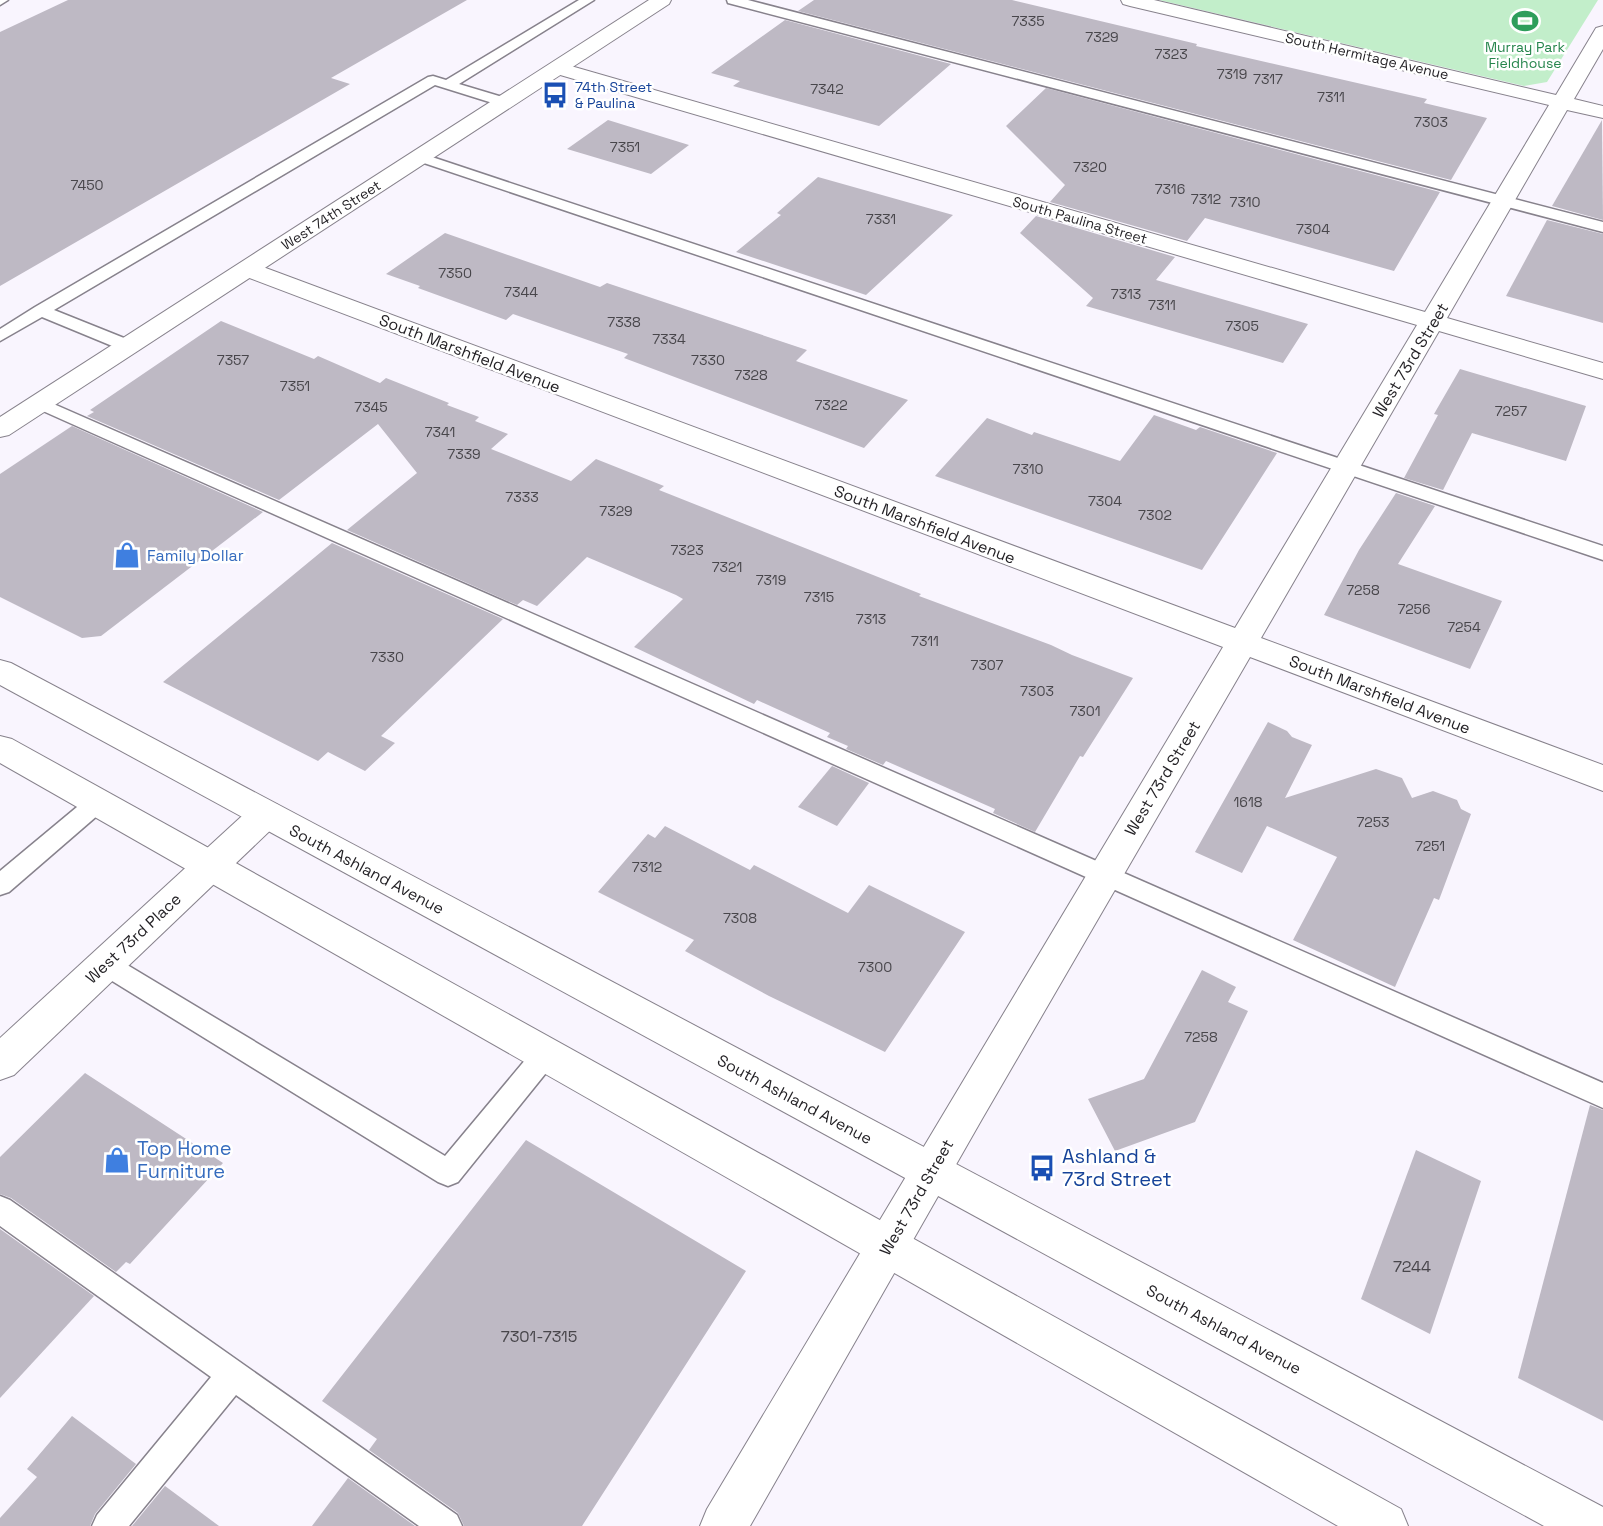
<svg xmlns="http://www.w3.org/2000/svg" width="1603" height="1526" font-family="'Space Grotesk',sans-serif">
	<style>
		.green { fill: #c2eeca }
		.building { fill: #beb9c4 }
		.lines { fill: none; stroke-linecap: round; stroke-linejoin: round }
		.lane-casing { stroke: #87828c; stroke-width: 3 }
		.street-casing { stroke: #87828c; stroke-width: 2 }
		.secondary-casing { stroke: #87828c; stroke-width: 2 }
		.lane { fill: #fff; fill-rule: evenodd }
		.street { fill: #fff; fill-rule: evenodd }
		.secondary { fill: #fff; fill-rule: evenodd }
		.labels { text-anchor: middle; stroke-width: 5; stroke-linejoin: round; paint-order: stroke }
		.number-label { font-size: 14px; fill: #48464b }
		.far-leisure-label { font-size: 14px; fill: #27864d; stroke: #fff }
		.far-street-label { font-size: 14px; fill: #211f23; stroke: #fff }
		.far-transit-label { font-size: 14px; fill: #164399; stroke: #fff; text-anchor: start }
		.street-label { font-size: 16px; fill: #211f23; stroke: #fff }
		.shop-label { font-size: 16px; fill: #366cbe; stroke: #fff; text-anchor: start }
		.near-number-label { font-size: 16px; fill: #48464b }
		.near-shop-label { font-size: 20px; fill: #366cbe; stroke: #fff; text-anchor: start }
		.near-transit-label { font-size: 20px; fill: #164399; stroke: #fff; text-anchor: start }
	</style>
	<rect width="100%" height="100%" fill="#f9f5fe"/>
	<!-- green -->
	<polygon class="green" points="1159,0 1598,0 1547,82 1524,86"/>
	<!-- building -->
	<g class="building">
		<polygon points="68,0 467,0 331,78 350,84 0,286 0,32"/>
		<polygon points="814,0 1012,0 1197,44 1196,46 1427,99 1424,103 1487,118 1451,180 798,11"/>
		<polygon points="785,20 951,64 879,126 733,86 740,81 711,73"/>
		<polygon points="1046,88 1440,192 1394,271 1205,218 1187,241 1050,202 1065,185 1006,126"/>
		<polygon points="608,120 689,145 651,174 567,149"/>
		<polygon points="1602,120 1603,220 1552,206"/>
		<polygon points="818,177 953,215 866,295 736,252 781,215 777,213"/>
		<polygon points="1036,216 1175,257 1156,280 1308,324 1283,363 1086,306 1093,298 1020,233"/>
		<polygon points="1547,220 1603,234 1603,323 1506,296"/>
		<polygon points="445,233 600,287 607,283 807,350 796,361 908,400 864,448 624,358 628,354 513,314 506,320 418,288 420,286 386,274"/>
		<polygon points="221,321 314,359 318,356 380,383 386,378 449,403 447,405 479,417 475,421 508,434 491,449 571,481 596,459 664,486 659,490 921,594 919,596 1051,645 1072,655 1133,678 1083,757 1080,756 1035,832 993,813 995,809 886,761 883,765 846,749 848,746 827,737 830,733 757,700 754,704 634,647 683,599 676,595 587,557 537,606 523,600 517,605 347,530 417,473 378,424 279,500 87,416 94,412 90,410"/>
		<polygon points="1460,369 1586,406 1566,461 1472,433 1443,490 1404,478 1438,415 1434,414"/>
		<polygon points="1154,415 1196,430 1200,427 1277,453 1202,570 935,476 987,418 1032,435 1034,432 1120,461"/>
		<polygon points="72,426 263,512 101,636 82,638 0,597 0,474"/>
		<polygon points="1396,493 1435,506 1398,564 1502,601 1470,669 1324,615 1359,550"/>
		<polygon points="332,543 503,619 381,736 395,743 365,771 328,752 318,761 163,682"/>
		<polygon points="1268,722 1287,731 1292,737 1312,745 1285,798 1376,769 1402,778 1412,798 1433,791 1457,800 1461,809 1471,814 1439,900 1434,898 1395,987 1293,940 1337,857 1267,826 1242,873 1195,852"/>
		<polygon points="832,766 869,783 837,826 798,807"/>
		<polygon points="665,826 750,870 754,865 848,913 869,885 965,932 885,1052 769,996 685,951 694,940 598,892 648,834 655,838"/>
		<polygon points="1202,970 1236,987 1228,1002 1248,1011 1195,1122 1115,1151 1088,1099 1144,1079"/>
		<polygon points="85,1073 223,1163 130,1264 126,1262 116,1272 11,1198 0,1194 0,1157"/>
		<polygon points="1590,1105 1603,1110 1603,1421 1518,1378"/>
		<polygon points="526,1140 746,1271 582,1526 464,1526 458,1513 369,1450 377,1439 322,1401"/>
		<polygon points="1416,1150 1481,1181 1430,1334 1361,1299"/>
		<polygon points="0,1229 94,1296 0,1398"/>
		<polygon points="72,1416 136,1464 95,1514 90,1526 0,1526 0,1518 37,1477 27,1469"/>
		<polygon points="348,1478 415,1526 312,1526"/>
		<polygon points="165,1486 219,1526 132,1526"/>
	</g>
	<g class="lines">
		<!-- lane casing -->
		<g class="lane-casing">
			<g id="lane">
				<polygon points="0,0 8,0 0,5"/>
				<polygon points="579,0 594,0 459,84 509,99 511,102 509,105 499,105 435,85 54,310 134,342 137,346 134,350 122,350 42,317 0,341 0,329 35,307 428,77 433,76 446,80"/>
				<polygon points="727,0 748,0 1603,222 1603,232 728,3"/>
				<polygon points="420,153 1603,546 1603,560 415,160 413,157"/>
				<polygon points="40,398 1603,1083 1603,1108 34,407 31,403 34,399"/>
				<polygon points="97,794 105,797 109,803 105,809 9,892 0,895 0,871 89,797"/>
				<polygon points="105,953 114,957 445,1156 536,1047 545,1043 554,1047 558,1055 554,1063 458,1182 448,1186 438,1182 96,971 92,964 96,957"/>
				<polygon points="0,1196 10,1200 457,1515 462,1526 419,1526 236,1395 129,1526 92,1526 97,1515 211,1377 0,1226"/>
			</g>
		</g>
		<!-- street casing -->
		<g class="street-casing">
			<g id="street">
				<polygon points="1121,0 1154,0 1556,95 1596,28 1603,26 1603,49 1574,99 1603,106 1603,118 1567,110 1447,318 1603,363 1603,379 1439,331 1261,638 1603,765 1603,791 1250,657 982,1119 750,1526 700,1526 707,1509 1223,647 239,274 235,269 239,264 247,262 255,264 1235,628 1417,325 550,72 547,68 550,64 564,64 1425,312 1549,105 1130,6 1123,4"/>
				<polygon points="266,801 278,805 283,814 278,823 14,1075 0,1080 0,1038 254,805"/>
			</g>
		</g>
		<!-- secondary casing -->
		<g class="secondary-casing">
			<g id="secondary">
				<polygon points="649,0 671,0 669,4 9,435 0,437 0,417"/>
				<polygon points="0,660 11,663 1603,1507 1603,1526 1544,1526 0,685"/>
				<polygon points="0,736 12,739 1401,1509 1408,1526 1338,1526 0,763"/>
			</g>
		</g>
		<!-- lane -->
		<use href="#lane" class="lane"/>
		<!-- street -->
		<use href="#street" class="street"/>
		<!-- secondary -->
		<use href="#secondary" class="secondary"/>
	</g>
	<!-- icons -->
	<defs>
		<g id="stadium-bare" transform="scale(2.07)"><path d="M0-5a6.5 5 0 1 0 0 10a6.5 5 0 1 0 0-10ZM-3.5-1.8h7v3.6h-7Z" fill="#2e9e5b" stroke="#fff" stroke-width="2.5" paint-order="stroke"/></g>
		<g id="bus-bare" transform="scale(2.07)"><path d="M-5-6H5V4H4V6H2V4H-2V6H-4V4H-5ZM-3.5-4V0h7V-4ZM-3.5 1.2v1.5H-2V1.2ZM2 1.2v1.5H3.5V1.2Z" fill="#1a4fb4" stroke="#fff" stroke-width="2.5" paint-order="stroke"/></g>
		<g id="shop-bare" transform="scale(2.07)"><path d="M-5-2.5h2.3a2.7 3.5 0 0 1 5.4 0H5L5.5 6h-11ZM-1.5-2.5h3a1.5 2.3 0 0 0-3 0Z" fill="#3f7fe0" stroke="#fff" stroke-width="2.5" paint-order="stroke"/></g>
	</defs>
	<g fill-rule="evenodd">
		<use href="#stadium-bare" x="1525" y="21"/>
		<use href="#bus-bare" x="555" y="95"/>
		<use href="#shop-bare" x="127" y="555"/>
		<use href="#shop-bare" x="117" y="1160"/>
		<use href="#bus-bare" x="1042" y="1168"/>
	</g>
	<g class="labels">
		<!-- number labels -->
		<g class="number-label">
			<text x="1028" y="26">7335</text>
			<text x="1102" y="42">7329</text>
			<text x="1171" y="59">7323</text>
			<text x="1232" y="79">7319</text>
			<text x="1268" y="84">7317</text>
			<text x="827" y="94">7342</text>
			<text x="1331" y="102">7311</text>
			<text x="1431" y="127">7303</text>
			<text x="625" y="152">7351</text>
			<text x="1090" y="172">7320</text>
			<text x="87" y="190">7450</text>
			<text x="1170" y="194">7316</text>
			<text x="1206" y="204">7312</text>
			<text x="1245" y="207">7310</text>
			<text x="881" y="224">7331</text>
			<text x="1313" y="234">7304</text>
			<text x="455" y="278">7350</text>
			<text x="521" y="297">7344</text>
			<text x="1126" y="299">7313</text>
			<text x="1162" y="310">7311</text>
			<text x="624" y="327">7338</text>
			<text x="1242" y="331">7305</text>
			<text x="669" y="344">7334</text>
			<text x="233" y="365">7357</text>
			<text x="708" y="365">7330</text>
			<text x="751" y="380">7328</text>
			<text x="295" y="391">7351</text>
			<text x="831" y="410">7322</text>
			<text x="371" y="412">7345</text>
			<text x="1511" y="416">7257</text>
			<text x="440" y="437">7341</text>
			<text x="464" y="459">7339</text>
			<text x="1028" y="474">7310</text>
			<text x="522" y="502">7333</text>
			<text x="1105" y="506">7304</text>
			<text x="616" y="516">7329</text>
			<text x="1155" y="520">7302</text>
			<text x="687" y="555">7323</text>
			<text x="727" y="572">7321</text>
			<text x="771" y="585">7319</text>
			<text x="1363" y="595">7258</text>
			<text x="819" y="602">7315</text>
			<text x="1414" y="614">7256</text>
			<text x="871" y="624">7313</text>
			<text x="1464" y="632">7254</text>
			<text x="925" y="646">7311</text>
			<text x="387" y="662">7330</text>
			<text x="987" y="670">7307</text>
			<text x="1037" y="696">7303</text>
			<text x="1085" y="716">7301</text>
			<text x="1248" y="807">1618</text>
			<text x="1373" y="827">7253</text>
			<text x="1430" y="851">7251</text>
			<text x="647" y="872">7312</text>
			<text x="740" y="923">7308</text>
			<text x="875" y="972">7300</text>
			<text x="1201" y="1042">7258</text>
		</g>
		<!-- far-leisure labels -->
		<g class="far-leisure-label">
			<text x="1525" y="52">Murray Park<tspan x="1525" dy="16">Fieldhouse</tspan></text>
		</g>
		<!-- far-street labels -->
		<g class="far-street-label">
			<text transform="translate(1367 56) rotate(13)" y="5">South Hermitage Avenue</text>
			<text transform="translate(331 215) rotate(-33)" y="5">West 74th Street</text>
			<text transform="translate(1080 220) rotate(16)" y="5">South Paulina Street</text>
		</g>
		<!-- far-transit labels -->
		<g class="far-transit-label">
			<text x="575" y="92">74th Street<tspan x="575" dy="16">&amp; Paulina</tspan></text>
		</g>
		<!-- street labels -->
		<g class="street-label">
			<text transform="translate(470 353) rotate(21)" y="6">South Marshfield Avenue</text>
			<text transform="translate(1410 360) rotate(-59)" y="6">West 73rd Street</text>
			<text transform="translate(925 524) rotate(21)" y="6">South Marshfield Avenue</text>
			<text transform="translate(1380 694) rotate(21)" y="6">South Marshfield Avenue</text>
			<text transform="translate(1162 778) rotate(-59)" y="6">West 73rd Street</text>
			<text transform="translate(367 869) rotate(28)" y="6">South Ashland Avenue</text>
			<text transform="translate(133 938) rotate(-43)" y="6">West 73rd Place</text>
			<text transform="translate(795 1099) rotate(28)" y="6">South Ashland Avenue</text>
			<text transform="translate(916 1197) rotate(-60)" y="6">West 73rd Street</text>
			<text transform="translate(1224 1329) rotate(28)" y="6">South Ashland Avenue</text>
		</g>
		<!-- shop labels -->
		<g class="shop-label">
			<text x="147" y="561">Family Dollar</text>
		</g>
		<!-- near-number labels -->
		<g class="near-number-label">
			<text x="1412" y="1272">7244</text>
			<text x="539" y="1342">7301-7315</text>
		</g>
		<!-- near-shop labels -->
		<g class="near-shop-label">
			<text x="137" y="1155">Top Home<tspan x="137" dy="23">Furniture</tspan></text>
		</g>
		<!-- near-transit labels -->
		<g class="near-transit-label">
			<text x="1062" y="1163">Ashland &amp;<tspan x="1062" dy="23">73rd Street</tspan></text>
		</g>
	</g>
</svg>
